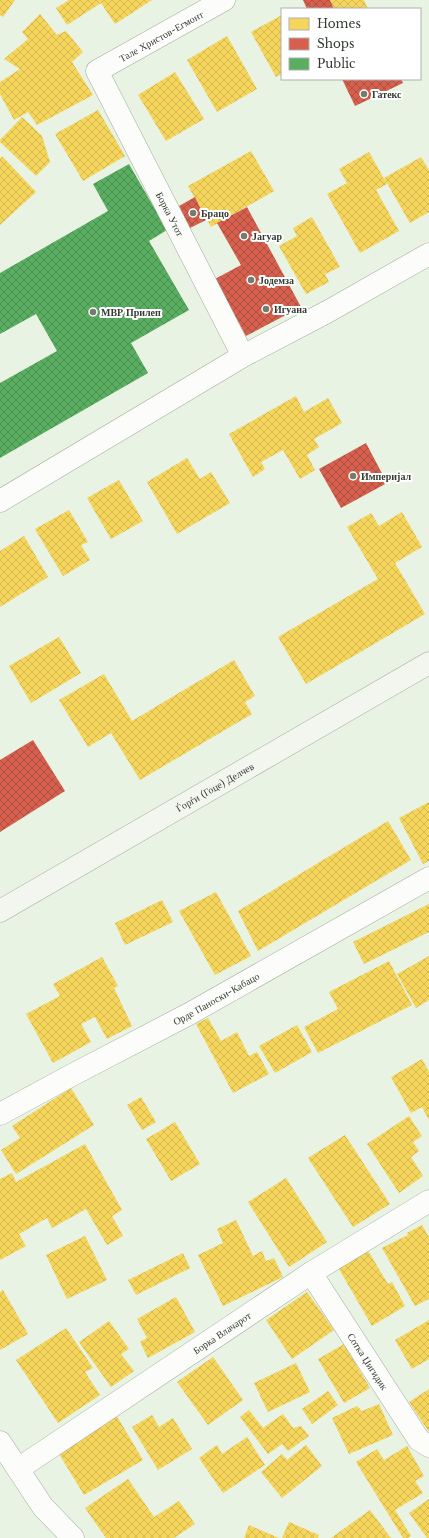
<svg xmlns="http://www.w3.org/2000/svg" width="429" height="1538" font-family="'Libre Baskerville',serif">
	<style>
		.homes { fill: url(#homes-cross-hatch) }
		.shops { fill: url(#shops-cross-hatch) }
		.public { fill: url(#public-cross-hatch) }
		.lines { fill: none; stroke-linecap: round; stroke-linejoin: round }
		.minor-casing { stroke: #a3ab9e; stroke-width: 23 }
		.secondary-casing { stroke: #a3ab9e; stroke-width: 23 }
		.minor { stroke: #fcfdfb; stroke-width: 22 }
		.secondary { stroke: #f3f5ef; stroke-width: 22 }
		.poi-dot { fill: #737c6f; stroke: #fff; stroke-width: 1.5 }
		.labels { text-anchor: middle; stroke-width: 4; stroke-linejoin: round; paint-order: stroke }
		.street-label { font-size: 10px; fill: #343c31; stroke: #fff }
		.poi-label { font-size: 10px; font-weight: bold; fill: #343c31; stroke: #fff; text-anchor: start }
	</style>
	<defs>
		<pattern id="homes-cross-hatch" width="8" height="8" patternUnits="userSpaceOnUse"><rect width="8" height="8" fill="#f6d55c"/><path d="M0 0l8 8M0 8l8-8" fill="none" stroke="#d4b850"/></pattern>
		<pattern id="shops-cross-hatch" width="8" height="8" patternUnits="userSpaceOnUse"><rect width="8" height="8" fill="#d6604d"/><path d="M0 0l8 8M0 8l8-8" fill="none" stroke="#ae5041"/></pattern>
		<pattern id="public-cross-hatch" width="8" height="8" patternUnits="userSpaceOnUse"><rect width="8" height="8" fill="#5aae61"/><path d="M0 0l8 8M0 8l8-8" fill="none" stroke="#4b8f51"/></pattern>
	</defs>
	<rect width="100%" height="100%" fill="#e8f3e3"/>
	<!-- homes -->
	<g class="homes">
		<polygon points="0,0 15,0 3,17 0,15"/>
		<polygon points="69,0 152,0 115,24 101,3 67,25 56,8"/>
		<polygon points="330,0 364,0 368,9 334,9"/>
		<polygon points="40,14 57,35 66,31 83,52 72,62 93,95 37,125 28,112 14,120 0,94 0,82 20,69 4,59 28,39 22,32"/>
		<polygon points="282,15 282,74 276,77 251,32"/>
		<polygon points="227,36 257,89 217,112 187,60"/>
		<polygon points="175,72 204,119 166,141 138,95"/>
		<polygon points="98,110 125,156 83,181 55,134"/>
		<polygon points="22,117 42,136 50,162 36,176 0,142 0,140"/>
		<polygon points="251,151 274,191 211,227 188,186"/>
		<polygon points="369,152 387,184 376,190 399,231 360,253 327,194 347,183 339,169"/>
		<polygon points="2,156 36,192 0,225 0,159"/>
		<polygon points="421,157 429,170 429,212 410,223 384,178"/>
		<polygon points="312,217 340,267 325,274 329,282 306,294 279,246 297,236 293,228"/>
		<polygon points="296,396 304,412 328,398 342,423 314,439 319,447 307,455 315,470 300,479 283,450 261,462 265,469 253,477 229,434"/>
		<polygon points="187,458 200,479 211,472 230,503 177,534 147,482"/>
		<polygon points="119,480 143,521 111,539 87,498"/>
		<polygon points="69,510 88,542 81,545 90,560 63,576 35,529"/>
		<polygon points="402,512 422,547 395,563 425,614 306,684 278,637 378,579 347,527 371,513 379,526"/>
		<polygon points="24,536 48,577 0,607 0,551"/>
		<polygon points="59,637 81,673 31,703 9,666"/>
		<polygon points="234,660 255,696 245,702 252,714 140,780 111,733 88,747 59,700 104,674 132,721"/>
		<polygon points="429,802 429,861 423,864 399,818"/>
		<polygon points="388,821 411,860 258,951 238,911"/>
		<polygon points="216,892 251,956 215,975 179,911"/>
		<polygon points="162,900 173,922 125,945 115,923"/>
		<polygon points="429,904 429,932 364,964 353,942"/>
		<polygon points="429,956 429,1000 416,1008 397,974"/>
		<polygon points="102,957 118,986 114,988 132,1026 107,1039 95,1017 81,1024 91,1042 53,1063 26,1014 60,996 53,984"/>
		<polygon points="389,961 412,1005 318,1053 304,1027 338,1009 329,992"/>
		<polygon points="208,1018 221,1041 237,1032 249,1056 257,1052 269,1074 233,1093 196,1024"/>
		<polygon points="297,1025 312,1052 275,1073 259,1046"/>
		<polygon points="422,1059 429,1072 429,1120 422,1107 411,1113 391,1077"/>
		<polygon points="71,1088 94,1125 16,1174 1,1150 20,1138 12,1126"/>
		<polygon points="141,1097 156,1122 142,1130 127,1105"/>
		<polygon points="409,1116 422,1136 413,1142 419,1151 411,1157 423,1176 399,1193 367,1144"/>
		<polygon points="175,1122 200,1164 171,1181 146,1139"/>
		<polygon points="345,1135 390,1204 353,1227 308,1158"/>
		<polygon points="85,1144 122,1210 112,1216 123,1236 107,1245 86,1209 52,1228 47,1218 19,1234 26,1246 0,1260 0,1179 12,1173 16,1182"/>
		<polygon points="286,1178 327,1242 289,1267 248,1202"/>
		<polygon points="236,1220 253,1256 262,1251 266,1261 274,1258 283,1277 223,1306 198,1255 223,1243 217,1229"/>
		<polygon points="422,1225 429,1237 429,1299 415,1306 382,1248 408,1235 407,1233"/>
		<polygon points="85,1236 107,1280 67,1299 46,1255"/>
		<polygon points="367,1249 388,1284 392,1282 405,1306 372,1326 339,1269"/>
		<polygon points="183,1253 190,1268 136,1295 128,1280"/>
		<polygon points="3,1290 28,1334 0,1350 0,1292"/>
		<polygon points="307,1292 334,1330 292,1359 266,1320"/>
		<polygon points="176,1297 195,1332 148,1358 140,1342 147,1338 137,1319"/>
		<polygon points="429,1320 429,1359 412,1369 395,1340"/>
		<polygon points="109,1321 129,1349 121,1354 134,1371 111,1387 79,1342"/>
		<polygon points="66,1328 93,1368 85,1372 100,1395 58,1423 16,1360"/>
		<polygon points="344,1344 370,1388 344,1403 318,1359"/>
		<polygon points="213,1357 243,1400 208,1425 177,1382"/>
		<polygon points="296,1363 310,1392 268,1412 254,1383"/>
		<polygon points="429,1389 429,1432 409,1402"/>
		<polygon points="328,1391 338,1405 312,1424 302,1409"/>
		<polygon points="379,1404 393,1435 349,1454 332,1418 357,1406 362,1411"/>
		<polygon points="249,1410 263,1428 283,1414 293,1428 301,1426 309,1436 288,1451 282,1444 268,1454 240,1417"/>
		<polygon points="115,1413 143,1460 84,1495 56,1449"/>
		<polygon points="152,1415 159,1427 173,1418 192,1449 158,1470 132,1427"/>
		<polygon points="247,1437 265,1465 223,1493 199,1458 217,1445 222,1454"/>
		<polygon points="306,1445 322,1466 282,1498 261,1472 282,1454 287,1460"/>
		<polygon points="407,1446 424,1476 415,1481 423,1493 395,1510 411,1536 408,1538 403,1538 356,1462 377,1449 384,1460"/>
		<polygon points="128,1479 154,1517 179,1501 195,1524 174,1538 106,1538 85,1508"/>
		<polygon points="429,1499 429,1538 427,1538 409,1513"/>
		<polygon points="370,1510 391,1538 331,1538"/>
		<polygon points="289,1522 319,1535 318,1538 282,1538"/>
		<polygon points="249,1525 279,1538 244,1538"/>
	</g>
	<!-- shops -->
	<g class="shops">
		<polygon points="303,0 330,0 334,9 307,9"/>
		<polygon points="342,79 401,79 403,83 355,106"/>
		<polygon points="195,197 206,220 190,228 179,206"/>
		<polygon points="247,207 301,307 246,336 215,279 241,265 217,223"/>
		<polygon points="366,443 387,483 341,508 319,469"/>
		<polygon points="33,740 65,791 0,832 0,760"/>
	</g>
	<!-- public -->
	<polygon class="public" points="129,164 167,230 149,241 189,310 131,343 148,373 0,458 0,383 57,351 36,314 0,334 0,273 108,211 93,184"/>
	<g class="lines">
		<!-- minor casing -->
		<g class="minor-casing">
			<g id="minor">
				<path id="s1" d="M 224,0 L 97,71 L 243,356"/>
				<polyline points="0,501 243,356 327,312 429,254"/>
				<path id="s2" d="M 0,1114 L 72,1075 L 189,1014 L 429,878"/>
				<path id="s3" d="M 311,1273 L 419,1440 L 429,1446"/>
				<polyline points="0,1442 43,1507 73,1538"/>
				<path id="s4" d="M 18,1469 L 311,1273 L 429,1201"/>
			</g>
		</g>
		<!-- secondary casing -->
		<g class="secondary-casing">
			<g id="secondary">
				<path id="s5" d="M 0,911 L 429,663"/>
			</g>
		</g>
		<!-- minor -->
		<use href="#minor" class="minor"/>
		<!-- secondary -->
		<use href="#secondary" class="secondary"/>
	</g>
	<!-- markers -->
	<g class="poi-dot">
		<circle cx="364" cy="94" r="4"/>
		<circle cx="193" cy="213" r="4"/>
		<circle cx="244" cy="236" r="4"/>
		<circle cx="251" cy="280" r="4"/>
		<circle cx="266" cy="309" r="4"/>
		<circle cx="93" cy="312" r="4"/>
		<circle cx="353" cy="476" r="4"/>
	</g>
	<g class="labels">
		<!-- street labels -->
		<g class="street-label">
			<text transform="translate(161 36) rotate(-29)" y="4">Тале Христов-Егмонт</text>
			<text dy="4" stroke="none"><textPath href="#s1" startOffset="306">Борка Утот</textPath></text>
			<text dy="4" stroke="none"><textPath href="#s5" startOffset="248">Ѓорѓи (Гоце) Делчев</textPath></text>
			<text dy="4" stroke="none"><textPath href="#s2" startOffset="245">Орде Паноски-Кабацо</textPath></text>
			<text dy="4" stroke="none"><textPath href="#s4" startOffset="245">Борка Влачарот</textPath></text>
			<text dy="4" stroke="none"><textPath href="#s3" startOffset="105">Сотка Џигидик</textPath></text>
		</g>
		<!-- poi labels -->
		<g class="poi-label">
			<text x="372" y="98">Гатекс</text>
			<text x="201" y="217">Брацо</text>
			<text x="252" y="240">Јагуар</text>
			<text x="259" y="284">Јодемза</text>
			<text x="274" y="313">Игуана</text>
			<text x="101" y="316">МВР Прилеп</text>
			<text x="361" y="480">Империјал</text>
		</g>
	</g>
	<!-- legend -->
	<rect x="281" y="8" width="140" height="72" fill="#ffffff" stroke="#aeb1ad"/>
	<rect x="289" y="18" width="20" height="12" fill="#f6d55c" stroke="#aeb1ad"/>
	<text x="317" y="28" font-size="12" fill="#343c31">Homes</text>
	<rect x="289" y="38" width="20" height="12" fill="#d6604d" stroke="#aeb1ad"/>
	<text x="317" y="48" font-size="12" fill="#343c31">Shops</text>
	<rect x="289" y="58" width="20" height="12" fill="#5aae61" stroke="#aeb1ad"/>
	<text x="317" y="68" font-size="12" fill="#343c31">Public</text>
</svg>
